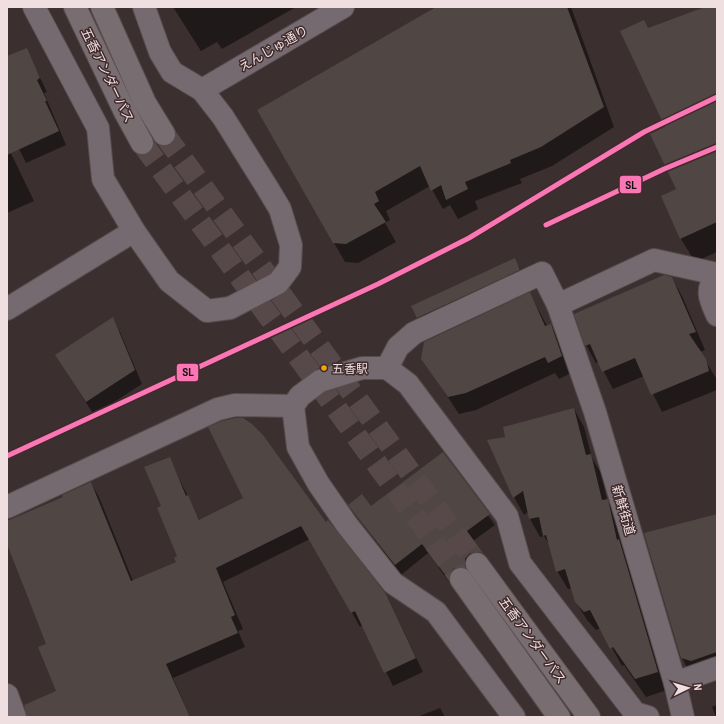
<svg xmlns="http://www.w3.org/2000/svg" width="724" height="724" font-family="'Archivo Narrow','Noto Sans JP',sans-serif">
	<style>
		.shadow { fill: #0007 }
		.building { fill: #504644 }
		.lines { fill: none; stroke-linecap: round; stroke-linejoin: round }
		.secondary-tunnel { stroke: #57494a; stroke-width: 22; stroke-dasharray: 22 11; stroke-linecap: butt }
		.street-casing { stroke: #584c4d; stroke-width: 24 }
		.secondary-casing { stroke: #584c4d; stroke-width: 24 }
		.street { stroke: #746a70; stroke-width: 22 }
		.secondary { stroke: #786d71; stroke-width: 22 }
		.rail-1-casing { stroke: #412a2c; stroke-width: 8 }
		.rail-1 { stroke: #fb76b4; stroke-width: 5 }
		.bus-dot { fill: #f7a600; stroke: #412a2c; stroke-width: 1.5 }
		.labels { text-anchor: middle; stroke-width: 3; stroke-linejoin: round; paint-order: stroke }
		.bus-label { font-size: 12px; fill: #efdfe0; stroke: #412a2c; text-anchor: start }
		.street-label { font-size: 13px; fill: #efdfe0; stroke: #412a2c }
		.line-badge { stroke: #412a2c; stroke-width: 1.5 }
		.pale-badge-label { font-size: 11px; text-anchor: middle; font-weight: bold; fill: #111 }
	</style>
	<rect width="100%" height="100%" fill="#3c2f30"/>
	<!-- shadow -->
	<g class="shadow">
		<polygon points="173,7 296,7 222,49 217,42 201,51"/>
		<polygon points="438,7 571,7 614,127 552,166 520,179 522,183 475,201 478,209 458,219 450,205 443,209 430,186 386,211 390,220 385,223 396,242 358,263 345,262 258,111"/>
		<polygon points="708,7 717,7 717,252 695,262 681,239 662,196 677,189 648,29"/>
		<polygon points="26,49 47,92 44,93 66,145 26,163 7,124 7,58"/>
		<polygon points="7,145 34,201 7,213"/>
		<polygon points="514,259 522,272 425,331 418,317"/>
		<polygon points="672,278 682,296 705,350 700,352 716,378 717,390 662,412 644,376 613,389 599,362 596,363 586,345"/>
		<polygon points="530,294 547,326 551,325 560,342 571,373 559,379 555,373 476,410 459,414 422,358"/>
		<polygon points="113,319 120,332 142,384 94,415 56,356"/>
		<polygon points="574,409 584,427 592,458 601,473 607,500 618,518 667,690 646,697 624,665 622,666 601,628 596,630 587,620 576,602 572,588 568,589 557,571 550,546 544,536 540,537 530,519 528,512 524,515 514,497 489,441 506,437"/>
		<polygon points="443,453 495,525 473,541 487,563 471,577 455,585 454,589 428,553 401,575 349,505 371,507"/>
		<polygon points="169,458 200,521 326,523 386,594 423,672 393,686 363,625 360,627 310,539 223,582 243,629 238,631 245,647 173,678 190,717 43,717 58,692 47,644 23,585 25,584 7,532 7,522 64,498 91,483 99,497 133,581 177,562 178,557 163,506"/>
		<polygon points="717,515 717,670 690,673 682,658"/>
		<polygon points="717,705 717,717 716,717 712,707"/>
		<polygon points="440,708 445,717 417,717"/>
	</g>
	<!-- building -->
	<g class="building">
		<polygon points="436,7 567,7 604,107 541,147 510,160 511,163 465,182 468,189 446,200 441,185 431,191 420,166 375,192 379,201 374,204 386,222 346,244 333,243 257,110"/>
		<polygon points="705,7 717,7 717,222 680,239 661,196 676,189 650,134 665,127 620,31 644,20 648,28"/>
		<polygon points="27,48 40,78 37,80 47,101 45,101 59,131 7,155 7,56"/>
		<polygon points="515,258 520,270 417,318 411,306"/>
		<polygon points="664,275 672,277 696,332 689,334 706,359 709,371 651,395 635,358 602,372 590,344 585,346 574,314"/>
		<polygon points="530,292 545,326 551,324 562,356 548,363 545,357 466,393 448,397 421,359 424,342"/>
		<polygon points="113,317 135,370 86,402 55,355"/>
		<polygon points="574,408 586,455 591,454 602,500 608,499 617,540 619,539 658,672 635,679 613,647 610,649 590,610 584,612 575,602 565,569 556,572 546,535 543,536 539,517 529,519 523,491 513,498 487,440 505,437 503,427"/>
		<polygon points="236,418 243,418 252,424 263,435 326,522 328,520 386,594 416,658 384,673 355,611 351,613 301,526 216,568 235,615 231,617 238,633 166,664 190,717 27,717 24,705 56,691 38,647 46,644 7,544 7,521 63,497 62,495 91,482 131,581 176,562 174,558 177,556 157,508 161,506 144,467 170,457 186,496 188,495 199,520 243,498 208,427 222,421"/>
		<polygon points="443,452 490,514 467,531 483,553 476,552 469,554 465,559 465,567 459,567 453,569 450,574 449,580 422,544 395,565 348,505 362,494 371,506"/>
		<polygon points="717,514 717,652 691,661 681,658 644,533"/>
	</g>
	<g class="lines">
		<!-- secondary-tunnel -->
		<g class="secondary-tunnel">
			<polyline points="164,134 477,564"/>
			<polyline points="142,143 461,579"/>
		</g>
		<!-- street casing -->
		<g class="street-casing">
			<g id="street">
				<polyline points="34,7 98,128 103,179 134,231 169,281 207,311 230,308 278,283 290,267 291,245 280,209 268,189 223,117 202,90 172,72 160,52 144,7"/>
				<polyline points="202,90 343,7"/>
				<path d="M 717,278 C 704,289 711,301 717,315"/>
				<polyline points="558,305 654,260 717,274"/>
				<polyline points="7,309 134,231"/>
				<polyline points="387,368 398,347 414,333 542,273 558,305 595,412 675,683 683,717"/>
				<polyline points="7,507 218,409 235,405 293,406"/>
				<polyline points="675,683 717,668"/>
				<polyline points="7,695 15,717"/>
				<polyline points="514,717 436,612 393,583 347,525 318,483 298,447 293,406 300,396 320,381 362,368 387,368 408,384 507,516 520,563 635,713 648,717"/>
			</g>
		</g>
		<!-- secondary casing -->
		<g class="secondary-casing">
			<g id="secondary">
				<polyline points="75,7 125,112 142,143"/>
				<polyline points="102,7 145,103 164,134"/>
				<polyline points="477,564 589,717"/>
				<polyline points="461,579 559,717"/>
			</g>
		</g>
		<!-- street -->
		<use href="#street" class="street"/>
		<!-- secondary -->
		<use href="#secondary" class="secondary"/>
		<!-- rail-1 casing -->
		<g class="rail-1-casing">
			<g id="rail-1">
				<polyline points="546,225 664,169 717,147"/>
				<polyline points="7,456 378,284 469,238 644,132 717,97"/>
			</g>
		</g>
		<!-- rail-1 -->
		<use href="#rail-1" class="rail-1"/>
	</g>
	<!-- markers -->
	<circle class="bus-dot" cx="324" cy="368" r="3.5"/>
	<g class="labels">
		<!-- bus labels -->
		<g class="bus-label">
			<text x="332" y="373">五香駅</text>
		</g>
		<!-- street labels -->
		<g class="street-label">
			<text transform="translate(273 48) rotate(-30)" y="5">えんじゅ通り</text>
			<text transform="translate(108 75) rotate(64)" y="5">五香アンダーパス</text>
			<text transform="translate(624 510) rotate(74)" y="5">新鮮街道</text>
			<text transform="translate(533 640) rotate(54)" y="5">五香アンダーパス</text>
		</g>
	</g>
	<g class="line-badge">
		<rect x="619" y="175" width="23" height="19" rx="4" fill="#fb76b4"/>
		<rect x="176" y="363" width="23" height="19" rx="4" fill="#fb76b4"/>
	</g>
	<g class="pale-badge-label">
		<text x="631" y="189">SL</text>
		<text x="188" y="376">SL</text>
	</g>
	<!-- border -->
	<rect width="724" height="724" fill="none" stroke="#efdfe0" stroke-width="16"/>
	<!-- north arrow -->
	<g transform="translate(688 688) rotate(85)" stroke="#412a2c" stroke-width="3" paint-order="stroke">
	<path d="M0-3L7 15L0 10L-7 15Z" fill="#efdfe0"/>
	<text y="-6" font-size="11" font-weight="bold" text-anchor="middle" fill="#efdfe0">N</text>
	</g>
</svg>
